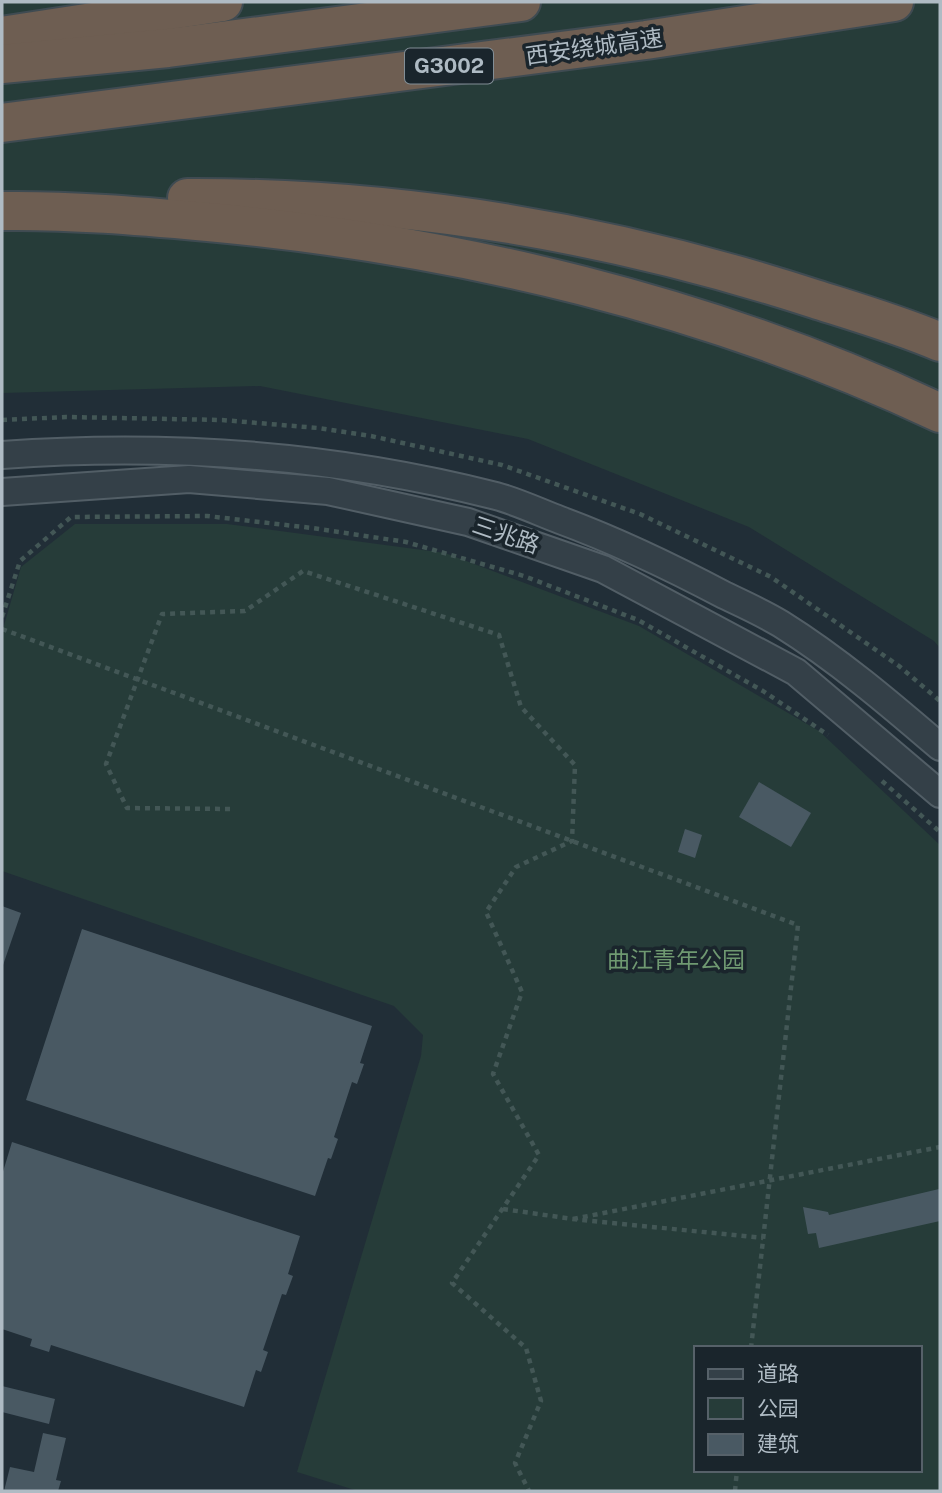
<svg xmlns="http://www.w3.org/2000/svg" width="942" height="1493" font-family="'Public Sans','Noto Sans SC',sans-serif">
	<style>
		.green { fill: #263c39; fill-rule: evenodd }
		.building { fill: #495963 }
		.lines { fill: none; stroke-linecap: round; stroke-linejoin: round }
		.minor-casing { stroke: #525e66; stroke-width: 30 }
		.highway-casing { stroke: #3f4b52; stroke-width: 42 }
		.path { stroke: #435756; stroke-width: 4.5; stroke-dasharray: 5 5; stroke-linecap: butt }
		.minor { stroke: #344048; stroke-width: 26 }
		.highway { stroke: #6e5e52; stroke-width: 38 }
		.labels { text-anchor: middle; stroke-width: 7; stroke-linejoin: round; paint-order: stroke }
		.shield { fill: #1a252c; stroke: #828e96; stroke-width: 2 }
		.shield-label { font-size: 21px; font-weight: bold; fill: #afbbc4 }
		.street-label { font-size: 23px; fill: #afbbc4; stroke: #1a252c }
		.park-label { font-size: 23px; fill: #6f9971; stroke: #1a252c }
	</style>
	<rect width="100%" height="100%" fill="#212e37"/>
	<!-- green -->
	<g class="green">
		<polygon points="2,2 940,2 940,648 934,641 749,527 528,439 260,386 2,393"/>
		<path d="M 75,524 L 227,524 L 445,553 L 639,626 L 819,731 L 940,845 L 940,1491 L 358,1491 L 297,1472 L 421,1056 L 423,1035 L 394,1006 L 2,871 L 2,632 L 21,567 ZM 695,1348 L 919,1348 L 919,1470 L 695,1470 Z"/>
	</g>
	<!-- building -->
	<g class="building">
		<polygon points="759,782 811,813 791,847 739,817"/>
		<polygon points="685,829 702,835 695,858 678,852"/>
		<polygon points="2,906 21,913 2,968"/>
		<polygon points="82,929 372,1026 360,1063 364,1064 357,1084 352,1082 334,1137 338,1139 331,1159 328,1158 315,1196 26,1100"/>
		<polygon points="12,1142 300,1236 288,1274 293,1276 286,1295 282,1294 263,1350 268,1352 261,1372 256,1370 244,1407 51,1345 49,1352 30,1346 32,1339 2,1329 2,1175"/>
		<polygon points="939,1189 940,1221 819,1248 816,1233 808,1234 803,1207 828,1212 829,1215"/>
		<polygon points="2,1386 55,1399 49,1424 2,1412"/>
		<polygon points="43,1433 66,1438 56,1480 61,1481 58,1491 4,1491 10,1467 34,1472"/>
	</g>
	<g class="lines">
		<!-- minor casing -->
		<g class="minor-casing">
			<g id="minor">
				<path d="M 2,455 C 167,443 335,455 496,496 C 518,502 539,512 560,520 C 617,541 671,567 724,595 C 743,604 763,613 781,624 C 837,659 890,704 940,747"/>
				<polyline points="2,492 189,479 328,491 468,522 603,569 796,672 940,794"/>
			</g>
		</g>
		<!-- highway casing -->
		<g class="highway-casing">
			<g id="highway">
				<polyline points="2,36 223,2"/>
				<polyline points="2,64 168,48 521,2"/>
				<polyline points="2,123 646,40 894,2"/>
				<path d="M 187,198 C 400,197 612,233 815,299 C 856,312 900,325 940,342"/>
				<path d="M 2,211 C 70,210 139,216 208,222 C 459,245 711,305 940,413"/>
			</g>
		</g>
		<!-- path -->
		<g class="path">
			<polyline points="2,420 66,417 222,420 318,428 371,436 502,465 640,514 771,577 899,666 940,701"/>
			<polyline points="2,617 20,561 71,517 207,516 312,528 406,542 524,576 638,620 763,691 828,735"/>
			<polyline points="2,629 798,925 751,1348"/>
			<polyline points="882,781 940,832"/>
			<polyline points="230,809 127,808 106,764 162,614 245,611 303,571 499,635 521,707 575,765 572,841 516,867 486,912 522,992 493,1074 539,1155 452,1283 526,1348 541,1401 515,1463 529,1491"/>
			<polyline points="503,1209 573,1219 763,1238"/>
			<polyline points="573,1219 940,1147"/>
			<polyline points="735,1491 737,1470"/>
		</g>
		<!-- minor -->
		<use href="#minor" class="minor"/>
		<!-- highway -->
		<use href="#highway" class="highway"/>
	</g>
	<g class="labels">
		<!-- shield labels -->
		<rect class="shield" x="405" y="48.5" width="88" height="35" rx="5"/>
		<g class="shield-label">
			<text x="449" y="73">G3002</text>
		</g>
		<!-- street labels -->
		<g class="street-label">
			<text transform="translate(594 47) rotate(-8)" y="8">西安绕城高速</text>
			<text transform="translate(506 535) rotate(19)" y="8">三兆路</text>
		</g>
		<!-- park labels -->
		<g class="park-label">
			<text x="676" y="968">曲江青年公园</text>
		</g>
	</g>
	<!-- border -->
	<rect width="942" height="1493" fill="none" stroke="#afbbc4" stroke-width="7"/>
	<!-- legend -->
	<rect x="694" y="1346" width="228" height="126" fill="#1a252c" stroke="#566169" stroke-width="2"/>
	<rect x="708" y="1369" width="35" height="10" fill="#344048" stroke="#566169" stroke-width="2"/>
	<text x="757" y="1381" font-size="21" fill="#afbbc4">道路</text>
	<rect x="708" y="1398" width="35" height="21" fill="#263c39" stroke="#566169" stroke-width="2"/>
	<text x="757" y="1416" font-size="21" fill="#afbbc4">公园</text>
	<rect x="708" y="1434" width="35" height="21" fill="#495963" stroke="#566169" stroke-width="2"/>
	<text x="757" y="1451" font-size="21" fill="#afbbc4">建筑</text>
</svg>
